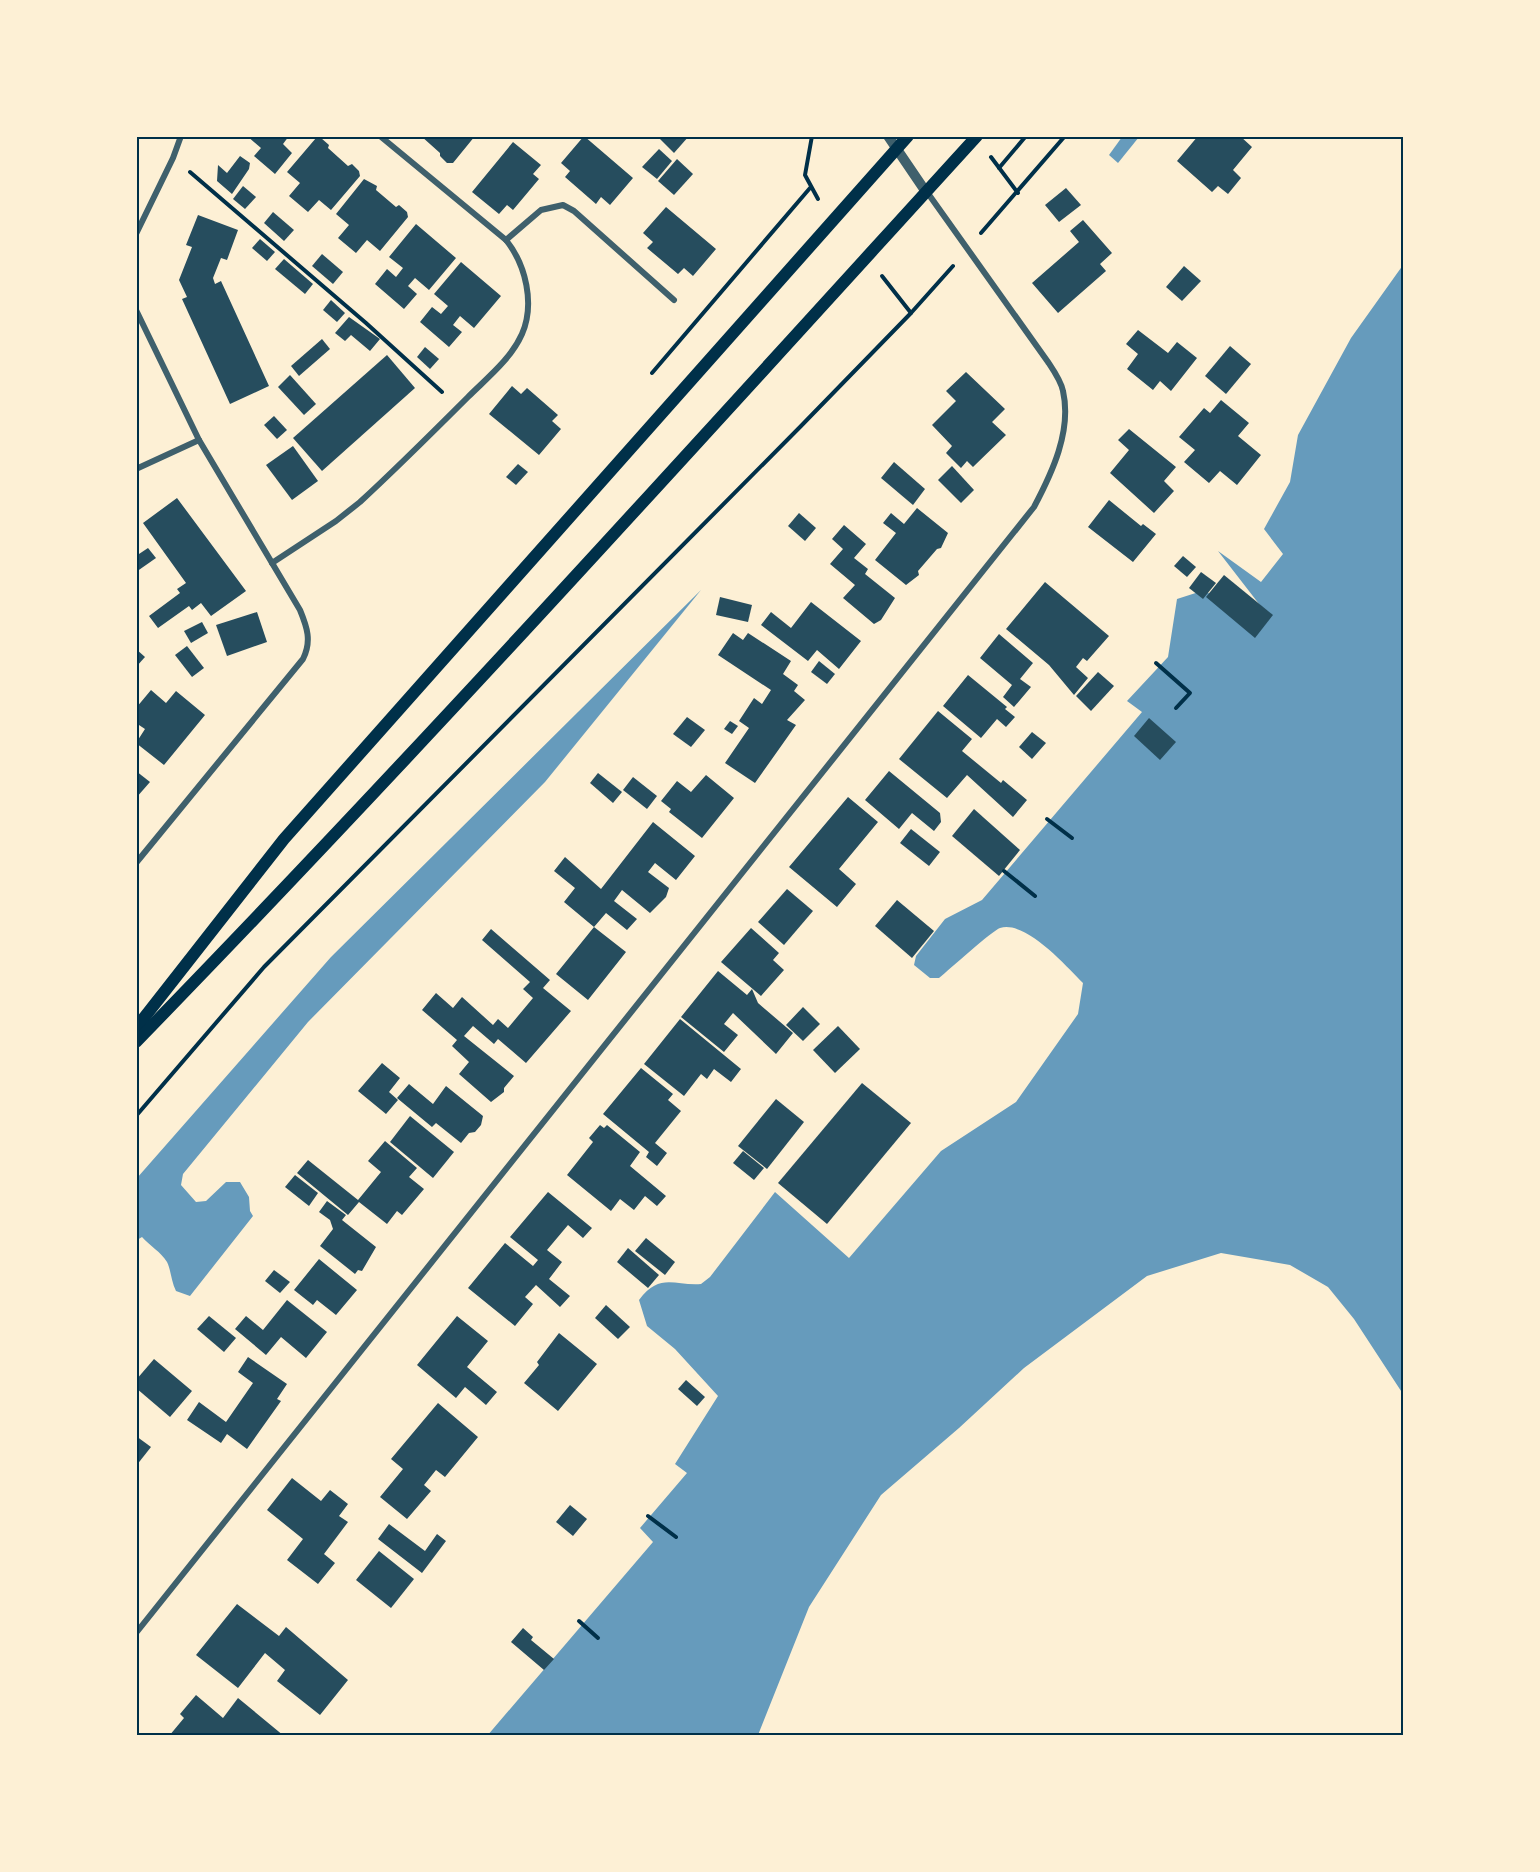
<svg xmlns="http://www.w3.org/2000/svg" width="1540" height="1872" font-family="Roboto,sans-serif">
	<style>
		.water { fill: #669bbc }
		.building { fill: #264d5e }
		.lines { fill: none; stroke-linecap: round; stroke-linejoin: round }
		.path { stroke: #003049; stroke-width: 4 }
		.minor { stroke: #3f606c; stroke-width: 6 }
		.tertiary { stroke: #3f606c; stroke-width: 10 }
		.secondary { stroke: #003049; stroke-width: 12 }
		.neatline { fill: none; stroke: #003049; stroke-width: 2 }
	</style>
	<rect width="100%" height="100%" fill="#fdf0d5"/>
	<!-- water -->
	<g class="water">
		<polygon points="1122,137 1139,137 1118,163 1109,155"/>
		<path d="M 1403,265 L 1403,1394 L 1354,1319 L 1328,1287 L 1290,1265 L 1221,1253 L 1147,1276 L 1024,1368 L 959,1428 L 881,1495 L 809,1607 L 758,1735 L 487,1736 L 653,1542 L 640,1528 L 687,1473 L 675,1464 L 718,1396 L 675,1349 L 647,1326 L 639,1300 C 660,1272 674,1286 701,1284 L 710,1277 L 775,1192 L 849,1258 L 941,1151 L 1016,1102 L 1078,1014 L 1083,983 C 1066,966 1026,920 1000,928 C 993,930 949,970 939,978 L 930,978 L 914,965 L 916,956 L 945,919 L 982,900 L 1142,712 L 1127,701 L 1168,657 L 1177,599 L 1205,590 L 1254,633 L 1266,613 L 1218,551 L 1261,582 L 1283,554 L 1264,529 L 1290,482 L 1298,435 L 1351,338 Z"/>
		<path d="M 701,590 L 545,782 L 308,1022 L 183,1174 L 181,1185 L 196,1202 L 206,1201 L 226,1182 L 240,1182 L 249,1197 L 250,1211 L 253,1216 L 190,1296 L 176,1291 C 171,1281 171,1270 167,1262 C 161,1252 150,1246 142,1237 L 137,1240 L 137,1178 L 331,957 Z"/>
	</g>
	<!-- building -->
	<g class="building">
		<polygon points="247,136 289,136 283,144 292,153 275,174 254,156 261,148"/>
		<polygon points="421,136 475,136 453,163 447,163 440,156 440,153"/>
		<polygon points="584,136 633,178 610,205 601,197 596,204 565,177 570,171 561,163"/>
		<polygon points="657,136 689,136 674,153"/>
		<polygon points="1198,136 1240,136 1252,147 1233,170 1241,178 1228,194 1218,186 1212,192 1177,161"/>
		<polygon points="316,138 321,138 329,145 328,148 348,166 352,164 359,171 360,176 331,210 319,200 308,212 289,196 300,183 287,172"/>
		<polygon points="513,142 541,165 533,174 539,179 513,210 507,205 499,214 472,192"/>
		<polygon points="659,149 672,161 657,179 642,167"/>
		<polygon points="240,156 250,163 249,169 232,194 217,181 218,165 227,173"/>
		<polygon points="677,159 693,174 674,195 658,181"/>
		<polygon points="364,179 377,186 376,190 396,207 399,205 407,212 408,217 380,251 367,240 356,253 338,238 349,225 336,214"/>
		<polygon points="243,186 256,197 245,209 233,199"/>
		<polygon points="1066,188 1081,205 1059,222 1045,205"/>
		<polygon points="666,207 716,249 693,276 684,268 678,274 647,248 653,242 643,233"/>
		<polygon points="273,212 294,230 284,241 264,223"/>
		<polygon points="198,215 238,230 227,260 221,258 213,278 215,284 221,281 269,386 230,404 182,299 187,297 179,280 192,247 186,245"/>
		<polygon points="1083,220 1112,253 1100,264 1106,271 1058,313 1032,283 1079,242 1070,231"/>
		<polygon points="416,224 456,258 429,290 415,278 408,286 417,294 404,309 375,284 387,269 396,277 403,268 389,257"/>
		<polygon points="260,239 275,252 267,261 252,248"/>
		<polygon points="322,254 343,272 333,284 312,266"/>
		<polygon points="284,259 313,284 305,294 275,269"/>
		<polygon points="461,262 501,296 474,328 460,316 453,325 462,332 449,347 420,322 432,307 441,314 448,306 434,294"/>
		<polygon points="1184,266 1201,281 1182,301 1166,287"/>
		<polygon points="331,300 345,313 337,322 323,310"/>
		<polygon points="349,317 380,339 370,351 351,335 345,341 335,333"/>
		<polygon points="1138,330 1168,353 1177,342 1197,358 1171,391 1160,381 1153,390 1127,369 1138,354 1126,344"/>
		<polygon points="322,339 330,349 299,376 291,366"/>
		<polygon points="1230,346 1251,364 1226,394 1205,376"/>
		<polygon points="425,347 439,359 430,369 417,357"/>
		<polygon points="387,355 415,388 322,471 293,438"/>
		<polygon points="966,372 1005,409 992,422 1006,435 973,467 967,461 961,468 946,453 952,446 932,425 956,401 946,391"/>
		<polygon points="290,375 316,404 304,415 278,387"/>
		<polygon points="512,386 521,394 527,388 558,415 552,421 561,429 539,455 489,414"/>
		<polygon points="1221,400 1249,423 1238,436 1261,455 1237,485 1220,471 1209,483 1184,462 1195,450 1179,437 1204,408 1210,413"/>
		<polygon points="274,416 287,430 277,439 264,425"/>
		<polygon points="1129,429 1176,467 1164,481 1174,491 1154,513 1110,473 1129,450 1118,440"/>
		<polygon points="293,446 318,481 292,500 266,465"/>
		<polygon points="894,462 925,489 913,505 881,478"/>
		<polygon points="518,464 528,472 516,485 506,477"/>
		<polygon points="952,466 974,490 961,503 938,480"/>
		<polygon points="177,498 246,591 211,616 201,603 192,610 189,606 158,628 149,616 180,593 177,589 186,583 143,523"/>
		<polygon points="1109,500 1141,526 1143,524 1156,534 1133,562 1088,527"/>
		<polygon points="917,508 948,533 941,548 937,549 918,571 919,575 906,585 875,560 896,533 883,523 891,513 904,524"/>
		<polygon points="799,513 816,528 805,541 788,526"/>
		<polygon points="844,525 866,544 854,558 868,569 865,574 895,598 881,620 874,624 843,598 855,585 830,564 843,549 832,539"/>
		<polygon points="148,548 156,558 136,572 136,556"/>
		<polygon points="1183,556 1196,567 1187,577 1174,566"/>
		<polygon points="1201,572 1216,583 1203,599 1189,588"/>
		<polygon points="1224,575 1273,615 1255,638 1206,597"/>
		<polygon points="1045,582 1109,636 1087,661 1083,658 1076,667 1088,678 1074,695 1049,665 1006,629"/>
		<polygon points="720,597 752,605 748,622 716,615"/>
		<polygon points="811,602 861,641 839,669 817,650 808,661 761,625 771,612 791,628"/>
		<polygon points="257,612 267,642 227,656 216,625"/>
		<polygon points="202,622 208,633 191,643 184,631"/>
		<polygon points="733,633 743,640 748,633 791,661 783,674 798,685 794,691 805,700 787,720 796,725 755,783 725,763 749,728 739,721 754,698 762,704 771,690 718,655"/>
		<polygon points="999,634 1033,663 1020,679 1031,687 1014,707 1003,697 1012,685 980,658"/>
		<polygon points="187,646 204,668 192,677 175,655"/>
		<polygon points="136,649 145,657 136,667"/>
		<polygon points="819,661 835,674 827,684 811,672"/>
		<polygon points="1098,672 1114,686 1091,711 1076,696"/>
		<polygon points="968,675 1007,707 1005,709 1015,717 1006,727 997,719 981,738 943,706"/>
		<polygon points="151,690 166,703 176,691 205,715 164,765 136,743 145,729 136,723 136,708"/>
		<polygon points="938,711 972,739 962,751 1001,783 1003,780 1027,800 1013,817 967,775 947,798 899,759"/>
		<polygon points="687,717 705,730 691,747 673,734"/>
		<polygon points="1149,718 1176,742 1160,760 1134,736"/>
		<polygon points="730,721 738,726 732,734 724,729"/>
		<polygon points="1032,732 1046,743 1032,759 1019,747"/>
		<polygon points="136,771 150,782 136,798"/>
		<polygon points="889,771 940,813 941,822 934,831 912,813 899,829 865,800"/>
		<polygon points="598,773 622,792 613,803 590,783"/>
		<polygon points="706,775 734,798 702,838 669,812 671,809 661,801 677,781 691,792"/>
		<polygon points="633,777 657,796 647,809 623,790"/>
		<polygon points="848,797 878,822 839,869 856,884 837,907 789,867"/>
		<polygon points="974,809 1020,850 999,876 952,836"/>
		<polygon points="653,822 695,856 676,880 655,863 648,872 669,888 666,897 650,913 622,890 614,901 637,919 627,930 606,913 594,927 626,952 588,1000 556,974 594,927 564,902 575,888 554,871 565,857 601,889"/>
		<polygon points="911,829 940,852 929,866 900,843"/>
		<polygon points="787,889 813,911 784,945 758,922"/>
		<polygon points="897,900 934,931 912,958 875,926"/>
		<polygon points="751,928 779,953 773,960 784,970 761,996 721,962"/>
		<polygon points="491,929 550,980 543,988 571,1011 526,1063 498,1039 494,1044 473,1026 464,1036 514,1076 504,1088 504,1092 491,1102 459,1074 469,1062 452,1046 457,1040 422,1010 436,993 453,1008 462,997 493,1025 498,1019 508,1028 533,998 523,989 530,982 482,940"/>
		<polygon points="718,971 747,995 752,989 758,1003 793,1033 776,1054 733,1013 724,1024 738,1035 724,1052 681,1017"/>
		<polygon points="803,1007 820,1024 803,1041 786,1025"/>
		<polygon points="680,1019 741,1069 731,1082 714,1069 707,1079 701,1074 684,1096 644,1064"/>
		<polygon points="838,1026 860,1049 835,1073 813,1050"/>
		<polygon points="382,1063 400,1078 389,1092 398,1100 386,1114 358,1091"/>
		<polygon points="641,1068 673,1094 668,1100 681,1111 655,1143 667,1153 657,1166 646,1157 649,1152 603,1114"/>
		<polygon points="862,1083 911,1123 827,1224 778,1183"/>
		<polygon points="409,1084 433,1104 446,1086 483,1116 481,1125 475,1132 469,1133 461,1143 436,1123 432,1127 397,1098"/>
		<polygon points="776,1099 804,1122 767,1169 738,1146"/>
		<polygon points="410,1116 454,1152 433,1178 390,1142"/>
		<polygon points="600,1125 604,1128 607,1125 640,1152 630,1166 666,1196 657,1206 645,1196 634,1210 620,1199 611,1211 567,1175 593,1142 589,1138"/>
		<polygon points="385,1141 417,1168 409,1177 424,1189 402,1215 397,1211 387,1224 359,1202 348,1215 297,1173 308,1160 358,1200 381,1172 368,1161"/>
		<polygon points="743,1151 764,1168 754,1180 733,1163"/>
		<polygon points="295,1175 318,1193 309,1206 285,1187"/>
		<polygon points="548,1192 592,1228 583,1238 568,1225 547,1250 562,1262 549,1279 570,1296 560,1307 536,1285 525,1297 533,1304 515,1326 468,1288 505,1243 533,1266 538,1260 510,1237"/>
		<polygon points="327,1201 346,1215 342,1220 376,1247 362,1271 358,1270 355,1274 320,1246 333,1229 330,1220 319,1212"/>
		<polygon points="646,1238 675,1262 665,1275 635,1251"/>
		<polygon points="628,1248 659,1275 648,1288 617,1262"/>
		<polygon points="319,1259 357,1290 336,1315 317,1300 313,1305 294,1290"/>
		<polygon points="274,1270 290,1282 280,1293 265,1281"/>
		<polygon points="287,1300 327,1332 306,1358 281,1337 266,1355 235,1329 246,1316 263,1330"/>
		<polygon points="606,1305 630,1327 618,1339 595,1318"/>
		<polygon points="209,1316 236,1338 224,1352 197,1329"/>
		<polygon points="457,1316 488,1341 467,1367 497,1392 486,1405 465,1387 456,1398 417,1365"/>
		<polygon points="559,1333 597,1364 558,1411 524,1383 539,1365 537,1362"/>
		<polygon points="248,1357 287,1384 277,1399 281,1401 247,1449 227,1434 221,1443 187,1420 199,1402 226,1422 253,1383 238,1372"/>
		<polygon points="154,1359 192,1391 170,1417 136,1388 136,1380"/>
		<polygon points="686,1380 705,1397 697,1406 678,1389"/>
		<polygon points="438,1403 478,1437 445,1477 436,1470 424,1485 431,1491 407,1519 380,1497 403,1469 391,1459"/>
		<polygon points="136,1436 151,1447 136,1466"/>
		<polygon points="292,1478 321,1501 330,1490 348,1504 339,1516 348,1522 324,1554 335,1563 318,1584 287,1560 303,1539 267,1510"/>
		<polygon points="570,1505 587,1519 573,1536 556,1522"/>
		<polygon points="389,1524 425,1551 437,1534 446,1541 422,1573 378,1539"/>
		<polygon points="379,1551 414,1579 391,1608 356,1580"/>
		<polygon points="237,1604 279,1636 286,1627 348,1680 320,1715 277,1681 285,1670 265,1653 238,1688 196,1655"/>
		<polygon points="523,1628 533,1637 531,1640 554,1659 544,1670 511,1642"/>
		<polygon points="196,1695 223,1718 238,1698 284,1736 169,1736 184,1718 180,1714"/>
	</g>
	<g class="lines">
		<!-- path -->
		<g class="path">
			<polyline points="812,136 805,175 818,199"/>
			<polyline points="991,157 1018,193"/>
			<polyline points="999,168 1026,136"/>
			<polyline points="190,172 366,323 442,392"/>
			<polyline points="981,233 1065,136"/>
			<polyline points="882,276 911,313"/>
			<polyline points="652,373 810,188"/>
			<polyline points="1156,663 1190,693 1176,708"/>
			<polyline points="1047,819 1072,838"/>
			<polyline points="1004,871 1035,896"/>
			<polyline points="136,1116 264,967 801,426 911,313 953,266"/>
			<polyline points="648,1516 676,1537"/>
			<polyline points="579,1621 598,1638"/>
		</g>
		<!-- minor -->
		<g class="minor">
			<polyline points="136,234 173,158 181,136"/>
			<polyline points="506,240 541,210 563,205 574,211 674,300"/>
			<path d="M 136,310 L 199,440 L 300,610 C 307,627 312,641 303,659 L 136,863"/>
			<polyline points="136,469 199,440"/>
			<path d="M 272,563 L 336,521 L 360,502 C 397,468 433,432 468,397 C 487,378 511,359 522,334 C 535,304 526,265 506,240 L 380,136"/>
			<path d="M 136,1633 L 1034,507 C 1052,473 1072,431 1063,391 C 1061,381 1054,371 1048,362 L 927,192"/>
		</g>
		<!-- tertiary -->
		<polyline class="tertiary" points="888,136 926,192"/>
		<!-- secondary -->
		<g class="secondary">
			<polyline points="136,1028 284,839 908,136"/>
			<path d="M 136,1042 C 423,747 699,441 977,136"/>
		</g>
	</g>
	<!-- border -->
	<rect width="1540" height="1872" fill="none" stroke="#fdf0d5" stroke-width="276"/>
	<rect x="138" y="138" width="1264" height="1596" class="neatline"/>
</svg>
